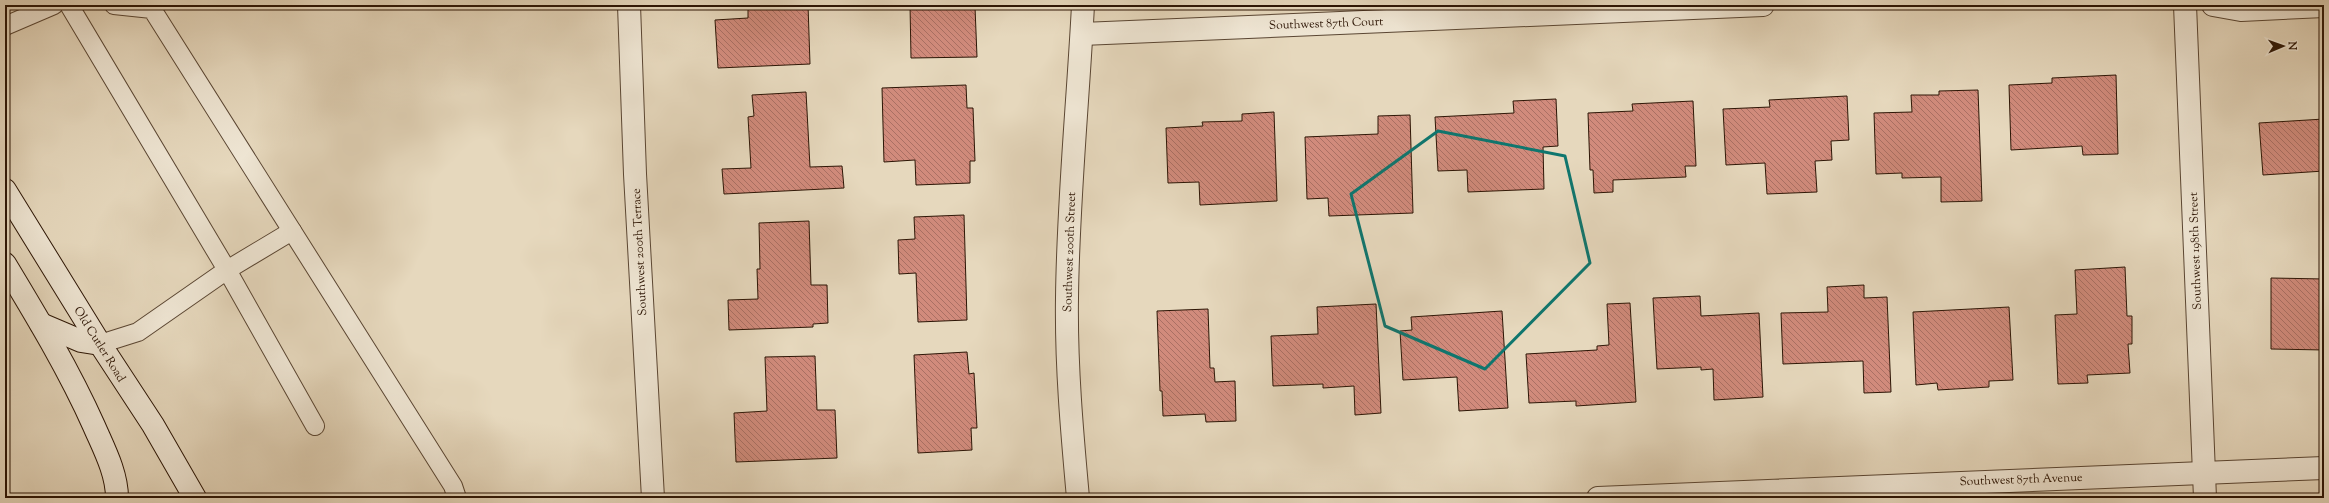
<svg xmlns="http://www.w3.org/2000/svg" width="2329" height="503" font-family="'Sorts Mill Goudy',serif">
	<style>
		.building { fill: url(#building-back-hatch); stroke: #2c1505 }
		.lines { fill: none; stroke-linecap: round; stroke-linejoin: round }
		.service-casing { stroke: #5a4633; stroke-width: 20 }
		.minor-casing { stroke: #5a4633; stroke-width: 24 }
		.tertiary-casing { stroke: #5a4633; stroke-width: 24 }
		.secondary-casing { stroke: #2c1505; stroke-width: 24 }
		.service { stroke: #efe6d4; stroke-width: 18 }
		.minor { stroke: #efe6d4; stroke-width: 22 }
		.tertiary { stroke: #efe6d4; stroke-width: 22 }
		.secondary { stroke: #efe6d4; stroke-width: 22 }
		.marked { fill: none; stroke: #0f766e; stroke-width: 3; stroke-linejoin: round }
		.labels { text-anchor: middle; stroke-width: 4; stroke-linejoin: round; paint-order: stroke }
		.street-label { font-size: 12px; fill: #2c1505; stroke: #efe6d4 }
	</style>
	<defs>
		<pattern id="building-back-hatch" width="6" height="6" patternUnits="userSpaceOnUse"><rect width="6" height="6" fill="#d18b7c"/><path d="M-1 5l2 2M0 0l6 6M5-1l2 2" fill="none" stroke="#aa7064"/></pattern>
	</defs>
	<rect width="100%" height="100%" fill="#e6d8bd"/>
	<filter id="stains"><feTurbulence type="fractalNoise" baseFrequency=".005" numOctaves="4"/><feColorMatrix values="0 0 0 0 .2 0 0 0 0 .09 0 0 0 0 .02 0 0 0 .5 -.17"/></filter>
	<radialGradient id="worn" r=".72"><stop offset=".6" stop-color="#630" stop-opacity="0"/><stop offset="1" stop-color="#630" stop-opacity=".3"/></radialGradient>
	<!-- building -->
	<g class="building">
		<polygon points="748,5 808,5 810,64 718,68 715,20 748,18"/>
		<polygon points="910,5 979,5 975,7 977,57 911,58"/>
		<polygon points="2116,75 2118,154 2083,155 2082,146 2011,150 2009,85 2052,83 2052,78"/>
		<polygon points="966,85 967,108 973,108 975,161 970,161 970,183 916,185 915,160 884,162 882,88"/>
		<polygon points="1978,90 1982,201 1941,202 1941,177 1902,178 1902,173 1876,174 1874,113 1912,112 1911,95 1939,95 1939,91"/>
		<polygon points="806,92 810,167 842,166 844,188 724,194 722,169 751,168 748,117 754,116 752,95"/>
		<polygon points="1847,96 1849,140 1831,141 1832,160 1815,161 1817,192 1767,194 1765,163 1726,165 1723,109 1770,107 1769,100"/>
		<polygon points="1556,99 1558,146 1543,147 1544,189 1468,192 1467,170 1438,171 1435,117 1514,113 1513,101"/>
		<polygon points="1693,101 1696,166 1685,166 1686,177 1613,180 1613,192 1594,193 1593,170 1590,170 1588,113 1633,111 1632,104"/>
		<polygon points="1274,112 1277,201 1200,205 1199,182 1168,183 1166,128 1203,126 1202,122 1242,121 1242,114"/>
		<polygon points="1410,115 1413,213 1329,216 1328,198 1307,199 1305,137 1378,134 1378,116"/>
		<polygon points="2324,119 2324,171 2263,175 2259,123"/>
		<polygon points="964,215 967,320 918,322 916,273 899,274 898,240 915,239 914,217"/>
		<polygon points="809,221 811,285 827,285 828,323 813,324 813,327 729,330 728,300 758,299 757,269 760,269 759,223"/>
		<polygon points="2125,267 2127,316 2132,316 2132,344 2128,344 2130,373 2087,375 2088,383 2058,384 2055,315 2077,314 2075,270"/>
		<polygon points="2271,278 2324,279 2324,350 2271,349"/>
		<polygon points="1864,285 1864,298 1887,297 1891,392 1864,393 1863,361 1783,364 1781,313 1828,312 1827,287"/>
		<polygon points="1700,296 1701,316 1759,313 1763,397 1714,400 1713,369 1701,370 1701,367 1657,369 1653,298"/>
		<polygon points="1630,303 1636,402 1576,406 1576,401 1529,403 1526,354 1597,350 1597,346 1609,345 1607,304"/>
		<polygon points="1376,304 1381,413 1355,415 1354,386 1323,388 1323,384 1273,386 1271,336 1318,334 1317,307"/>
		<polygon points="2009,307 2013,380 1989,381 1989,387 1938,390 1937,383 1916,385 1913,312"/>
		<polygon points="1208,309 1210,368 1214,368 1215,382 1235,381 1236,421 1206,422 1205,414 1163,416 1162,391 1160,391 1157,311"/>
		<polygon points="1502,311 1508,408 1459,411 1457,377 1403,380 1400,331 1412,330 1411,317"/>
		<polygon points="967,352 969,374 974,373 977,428 971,428 972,450 918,453 914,355"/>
		<polygon points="815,356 817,410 835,410 837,458 736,462 734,413 767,411 765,357"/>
	</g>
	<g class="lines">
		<!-- service casing -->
		<g class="service-casing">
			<g id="service">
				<polyline points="69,5 227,270 315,426"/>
				<polyline points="114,5 152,9 453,486 457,498"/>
				<polyline points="5,26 54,5"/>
				<polyline points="100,344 138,332 227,270 292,231"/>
			</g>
		</g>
		<!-- minor casing -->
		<g class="minor-casing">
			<g id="minor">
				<polyline points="629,5 635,174 653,498"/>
				<polyline points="2185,5 2205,498"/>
				<polyline points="2213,5 2241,10 2324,6"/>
				<polyline points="1082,34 1763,5"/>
				<path d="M 1078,498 C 1072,432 1066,365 1067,298 C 1068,200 1078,103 1083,5"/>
			</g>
		</g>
		<!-- tertiary casing -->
		<g class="tertiary-casing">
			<polyline id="tertiary" points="1598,498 2324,468"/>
		</g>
		<!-- secondary casing -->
		<g class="secondary-casing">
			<g id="secondary">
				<polyline points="5,190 100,344 153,425 195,498"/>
				<path d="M 5,264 C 37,317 69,370 94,426 C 104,449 117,473 117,498"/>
				<polyline points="41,324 81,341 100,344"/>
			</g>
		</g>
		<!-- service -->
		<use href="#service" class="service"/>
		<!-- minor -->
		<use href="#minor" class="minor"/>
		<!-- tertiary -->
		<use href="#tertiary" class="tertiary"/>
		<!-- secondary -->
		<use href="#secondary" class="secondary"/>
	</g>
	<!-- marked area -->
	<path class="marked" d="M 1438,131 L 1565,156 L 1590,263 L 1485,369 L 1385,326 L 1351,194 Z"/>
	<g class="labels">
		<!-- street labels -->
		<g class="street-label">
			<text transform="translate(1326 23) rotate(-2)" y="4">Southwest 87th Court</text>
			<text transform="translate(2195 251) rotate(-92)" y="4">Southwest 198th Street</text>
			<text transform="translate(639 252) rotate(-93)" y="4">Southwest 200th Terrace</text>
			<text transform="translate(1069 252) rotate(-88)" y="4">Southwest 200th Street</text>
			<text transform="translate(100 344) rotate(58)" y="4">Old Cutler Road</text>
			<text transform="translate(2021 479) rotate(-2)" y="4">Southwest 87th Avenue</text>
		</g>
	</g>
	<!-- margin -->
	<rect width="2329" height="503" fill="none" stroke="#e6d8bd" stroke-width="20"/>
	<rect x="6" y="6" width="2317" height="491" fill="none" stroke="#2c1505" stroke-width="2"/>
	<rect x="10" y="10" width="2309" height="483" fill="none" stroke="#2c1505"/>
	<!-- north arrow -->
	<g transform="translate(2283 46) rotate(88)" stroke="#efe6d4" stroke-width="3" paint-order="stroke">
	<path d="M0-3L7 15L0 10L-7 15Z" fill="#2c1505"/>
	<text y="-6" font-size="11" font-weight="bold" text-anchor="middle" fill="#2c1505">N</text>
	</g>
	<rect width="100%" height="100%" filter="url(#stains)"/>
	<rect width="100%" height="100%" fill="url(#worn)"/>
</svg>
